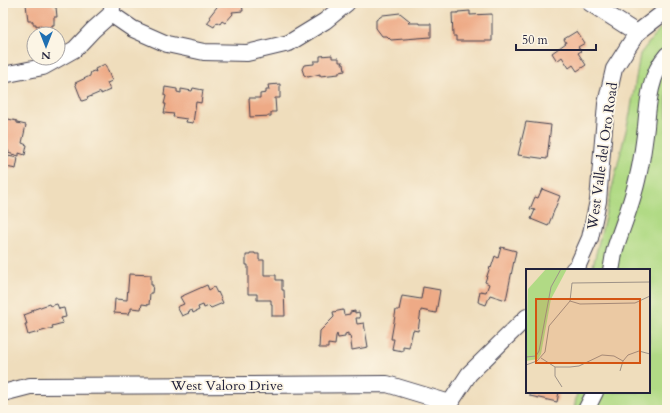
<svg xmlns="http://www.w3.org/2000/svg" width="670" height="413" font-family="Cardo,serif">
	<style>
		.green { fill: #b1da85; stroke: #6a7e60 }
		.building { fill: #eeaa86 }
		.lines { fill: none; stroke-linecap: round; stroke-linejoin: round }
		.minor-casing { stroke: #413e4e; stroke-width: 18 }
		.minor { stroke: #fff; stroke-width: 16 }
		.labels { text-anchor: middle; stroke-width: 3.5; stroke-linejoin: round; paint-order: stroke }
		.street-label { font-size: 14px; fill: #22223b; stroke: #fcf5e5 }
		.inset-road { fill: none; stroke: #9d9288; stroke-width: 1 }
		.view { fill: #d45411; fill-opacity: 0.15; stroke: #d45411; stroke-width: 2 }
		.inset-edge { fill: none; stroke: #22223b; stroke-width: 2 }
	</style>
	<rect width="100%" height="100%" fill="#fcf5e5"/>
	<filter id="ink" filterUnits="userSpaceOnUse"><feTurbulence type="fractalNoise" baseFrequency=".025" numOctaves="2"/><feDisplacementMap in="SourceGraphic" scale="8" xChannelSelector="R" yChannelSelector="G"/><feConvolveMatrix kernelMatrix="1 2 1 2 8 2 1 2 1" color-interpolation-filters="sRGB"/></filter>
	<filter id="wash" filterUnits="userSpaceOnUse"><feTurbulence type="fractalNoise" baseFrequency=".012" numOctaves="4" result="noise"/><feDisplacementMap in="SourceGraphic" scale="16" xChannelSelector="R" yChannelSelector="G"/><feGaussianBlur stdDeviation="0.9" result="paint"/><feColorMatrix in="noise" values="0 0 0 0 0 0 0 0 0 0 0 0 0 0 0 0 0 1.4 0 .05"/><feComposite in="paint" operator="in"/></filter>
	<g filter="url(#wash)">
		<rect width="100%" height="100%" fill="#efddbc"/>
		<!-- green -->
		<polygon class="green" points="667,26 667,410 574,410 577,392 649,392 649,270 592,270 630,114 640,54 661,27"/>
		<g id="blocks">
			<!-- building -->
			<g class="building">
				<polygon points="30,3 53,3 54,7 56,7 57,17 54,17 54,25 52,25 52,27 42,28 41,25 36,26 36,24 33,24 33,21 28,21 26,4 30,4"/>
				<polygon points="220,3 242,3 243,11 232,12 233,14 225,23 222,21 220,24 217,22 214,27 207,23 211,18 209,17"/>
				<polygon points="470,11 470,15 492,14 492,41 456,41 456,36 453,36 452,13 458,13 458,12"/>
				<polygon points="400,13 410,21 408,23 419,23 419,24 431,24 431,37 391,40 387,36 382,36 376,28 376,20 383,15"/>
				<polygon points="577,31 585,43 578,47 581,51 578,53 586,65 577,71 573,65 569,68 562,57 557,61 552,53 566,43 564,39"/>
				<polygon points="332,55 332,58 339,58 339,62 343,62 342,64 344,64 345,71 339,72 339,74 320,76 320,74 308,77 304,75 302,69 304,65 314,64 314,61 320,61 320,56"/>
				<polygon points="105,64 112,81 107,83 110,90 101,94 101,92 87,98 88,99 82,101 75,83 90,76 90,75 91,72 94,71 96,72 95,69"/>
				<polygon points="280,84 280,98 275,98 276,112 271,112 271,116 250,117 249,98 260,98 260,94 266,93 266,90 269,90 268,85"/>
				<polygon points="165,87 177,89 177,92 181,93 181,89 192,91 193,88 203,90 201,103 196,102 193,123 186,122 187,119 173,117 174,114 164,113 166,104 164,104 166,96 164,95"/>
				<polygon points="4,118 17,121 17,123 26,125 22,143 27,145 25,155 19,153 19,156 8,153 9,151 3,150 3,123"/>
				<polygon points="526,122 551,125 547,159 518,155"/>
				<polygon points="8,156 18,158 16,169 6,167"/>
				<polygon points="542,189 560,196 548,226 531,219 535,210 530,209 535,197 538,198"/>
				<polygon points="501,247 516,251 506,300 490,295 486,305 478,302 480,291 486,292 489,284 485,282 490,267 491,268 495,256 498,258"/>
				<polygon points="250,253 255,253 255,254 259,254 259,260 264,260 264,275 276,275 276,280 282,280 282,290 284,290 285,316 272,316 272,304 271,304 271,300 257,300 257,294 248,294 248,265 246,265 246,255 250,255"/>
				<polygon points="129,274 151,275 151,285 153,285 152,293 150,293 149,305 142,304 141,309 131,308 131,311 130,311 129,314 114,313 115,299 127,300"/>
				<polygon points="207,285 209,290 214,287 217,293 218,292 223,303 211,308 209,306 204,308 203,305 198,307 199,310 193,313 192,310 188,312 189,313 182,316 177,307 184,304 180,297"/>
				<polygon points="423,287 440,290 436,313 421,310 418,331 413,330 409,348 403,347 403,351 392,349 394,339 391,339 396,310 399,310 402,296 421,299"/>
				<polygon points="49,304 50,306 57,304 59,309 64,308 66,317 61,318 63,323 52,326 53,328 28,335 25,324 27,324 24,315 32,312 32,310"/>
				<polygon points="343,310 344,315 350,314 350,312 355,311 355,313 359,312 360,318 356,318 357,324 364,323 368,347 352,350 350,335 348,336 348,333 345,334 345,337 338,338 337,334 336,336 335,345 328,344 328,348 319,348 320,331 334,317 333,312"/>
				<polygon points="530,392 559,392 557,402 530,396"/>
			</g>
		</g>
	</g>
	<g filter="url(#ink)">
		<use href="#blocks" fill-opacity="0" stroke="#413e4e" stroke-width="1"/>
		<g class="lines">
			<!-- minor casing -->
			<g class="minor-casing">
				<g id="minor">
					<polyline points="590,3 637,33"/>
					<polyline points="111,14 133,29 167,44 204,52 247,53 289,43 325,21 347,3"/>
					<polyline points="3,75 43,67 75,49 93,30 111,14 113,3"/>
					<polyline points="573,270 578,265 590,238 598,201 606,104 614,69 637,33 663,13 667,11"/>
					<path d="M 611,270 C 613,263 613,256 615,249 C 623,224 633,201 638,176 C 642,160 644,143 646,127 C 648,102 650,74 667,55"/>
					<polyline points="3,393 30,386 251,385 387,384 450,403"/>
					<polyline points="449,410 450,403 469,374 527,317"/>
					<polyline points="586,410 595,392"/>
				</g>
			</g>
			<!-- minor -->
			<use href="#minor" class="minor"/>
		</g>
	</g>
	<g class="labels">
		<!-- street labels -->
		<g class="street-label">
			<text transform="translate(602 156) rotate(-82)" y="5">West Valle del Oro Road</text>
			<text x="227" y="390">West Valoro Drive</text>
		</g>
	</g>
	<!-- overview -->
	<g transform="translate(526 269)">
		<rect width="124" height="124" fill="#efddbc"/>
		<path d="M 20,0 L 41,0 L 25,30 L 15,85 L 12,90 L 0,92 L 2,20 Z" fill="#b1da85"/>
		<path class="inset-road" d="M 44,32 L 54,35 L 109,34 L 124,27M 0,88 L 10,87 L 13,82 L 25,18 L 35,0M 15,89 L 29,98 L 44,98 L 53,97 L 76,86 L 88,87 L 97,92M 0,96 L 11,92 L 19,83 L 23,57 L 44,32 L 46,14 L 124,13M 29,98 L 29,107 L 36,118M 94,102 L 97,92 L 102,86 L 113,82 L 124,85"/>
		<path class="view" d="M 10,30 L 114,30 L 114,94 L 10,94 Z"/>
		<rect width="124" height="124" class="inset-edge"/>
	</g>
	<!-- margin -->
	<rect width="670" height="413" fill="none" stroke="#fcf5e5" stroke-width="16"/>
	<!-- north arrow -->
	<g transform="translate(46 46) rotate(180)"><circle r="19" fill="#fcf5e5" stroke="#a5a1a1"/>
	<path d="M0-3L7 15L0 10L-7 15Z" fill="#1f6fb2"/>
	<text y="-6" font-size="11" font-weight="bold" text-anchor="middle" fill="#22223b">N</text>
	</g>
	<!-- scale -->
	<path d="M516 44v6h80v-6" fill="none" stroke="#22223b" stroke-width="2"/>
	<text x="522" y="44" font-size="12" fill="#22223b" stroke="#fcf5e5" stroke-width="3" paint-order="stroke">50 m</text>
</svg>
